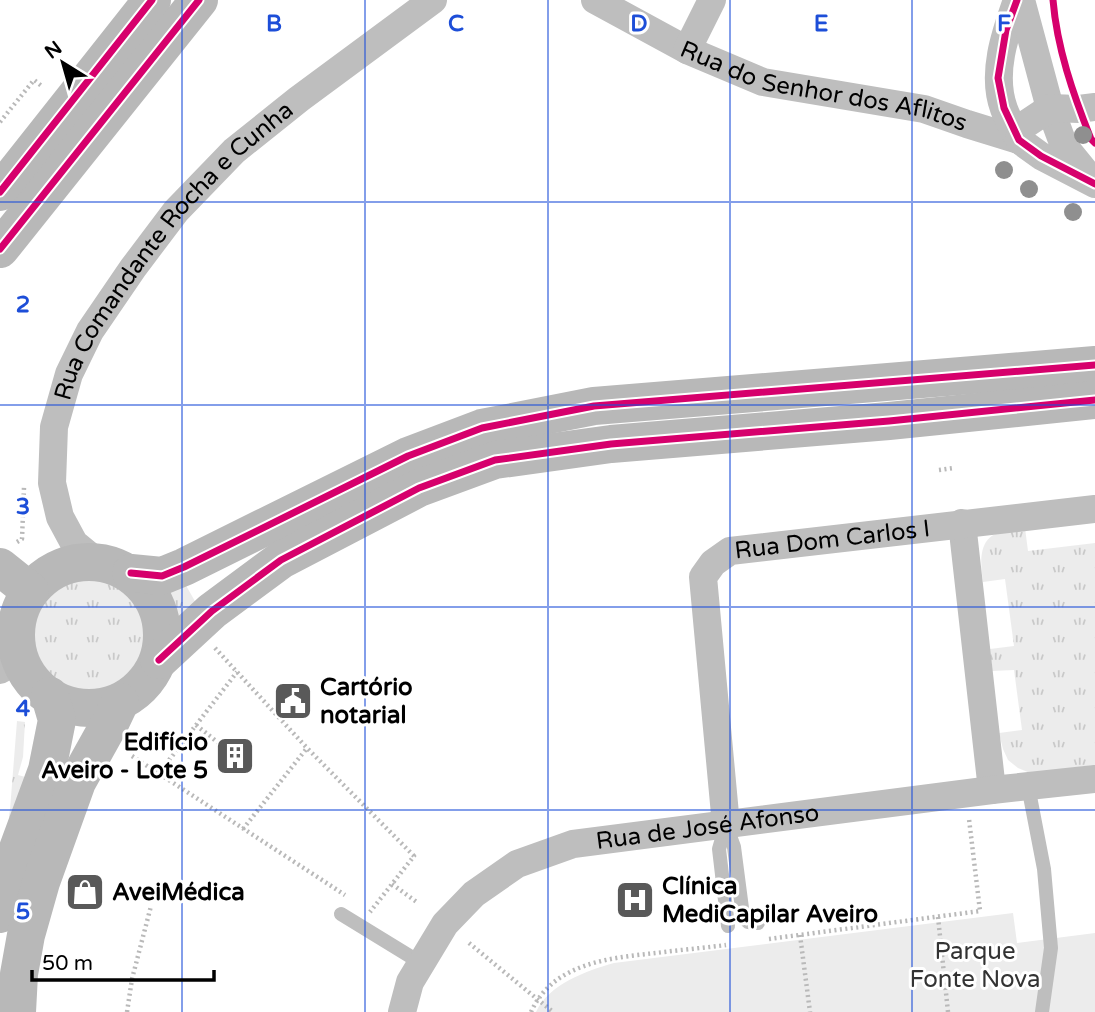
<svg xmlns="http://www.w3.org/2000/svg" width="1095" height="1012" font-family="'Varela Round',sans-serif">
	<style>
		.grass { fill: url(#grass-tufts) }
		.park { fill: #ececec }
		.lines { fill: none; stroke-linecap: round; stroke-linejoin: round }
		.path { stroke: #b9b9b9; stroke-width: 4.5; stroke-dasharray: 2 3.5; stroke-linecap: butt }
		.lane { stroke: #bebebe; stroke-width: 14 }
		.street { stroke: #bebebe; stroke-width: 28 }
		.secondary { stroke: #b8b8b8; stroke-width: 38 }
		.cycleway-casing { stroke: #fff; stroke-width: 11 }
		.cycleway { stroke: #d6006c; stroke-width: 7 }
		.tree { fill: #8f8f8f }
		.grid { fill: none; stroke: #1d4ed8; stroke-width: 2; stroke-opacity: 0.55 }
		.labels { text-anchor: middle; stroke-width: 6; stroke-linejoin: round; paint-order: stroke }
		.street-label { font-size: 24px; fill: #000; stroke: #fff }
		.poi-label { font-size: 24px; font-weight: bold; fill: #000; stroke: #fff; text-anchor: start }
		.park-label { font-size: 24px; fill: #333; stroke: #fff }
		.grid-label { font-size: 23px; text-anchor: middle; font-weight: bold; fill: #1d4ed8; stroke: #fff; stroke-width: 6; stroke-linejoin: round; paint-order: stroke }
	</style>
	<defs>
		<pattern id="grass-tufts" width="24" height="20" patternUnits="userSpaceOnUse" patternTransform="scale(1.75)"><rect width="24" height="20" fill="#ececec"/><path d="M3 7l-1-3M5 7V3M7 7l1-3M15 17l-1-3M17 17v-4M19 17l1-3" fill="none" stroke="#c9c9c9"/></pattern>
	</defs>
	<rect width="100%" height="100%" fill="#fff"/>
	<!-- grass -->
	<g class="grass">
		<path d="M 1025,528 L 1028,551 L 1095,543 L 1095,765 L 1030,773 L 1018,768 L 1008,760 L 1003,749 L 999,733 L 1022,730 L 1014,670 L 992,671 L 990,649 L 1014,646 L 1005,579 L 983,582 C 981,566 977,540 998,533 C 1006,530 1016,529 1025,528 Z"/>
		<circle cx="90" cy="636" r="56"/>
		<polygon points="184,582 200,610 177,628 171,611 159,589"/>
		<polygon points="17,721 25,722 23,757 18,775 29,778 8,835"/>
	</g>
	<!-- park -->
	<path class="park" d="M 1013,913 L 1017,943 L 1095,933 L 1095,1012 L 536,1012 C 549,984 586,971 614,963 Z"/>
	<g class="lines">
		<!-- path -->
		<g class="path">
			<polyline points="0,122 34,80 43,87"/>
			<polyline points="939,470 953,468"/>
			<polyline points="17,542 22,539 24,487"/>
			<polyline points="215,648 307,748 414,856 370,912"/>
			<polyline points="196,725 226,749"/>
			<polyline points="132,756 345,895"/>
			<polyline points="159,773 237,672"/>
			<polyline points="243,829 307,748"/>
			<polyline points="392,884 418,903"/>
			<polyline points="938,917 948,1012"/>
			<polyline points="800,935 810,1012"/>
			<polyline points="769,939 980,911 969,819"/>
			<polyline points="469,943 553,1012"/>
			<polyline points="127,1012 132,979 151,906"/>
			<path d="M 531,1012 C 553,963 609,958 656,953 C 679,950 703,948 726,945"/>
		</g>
		<!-- lane -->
		<g class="lane">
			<polyline points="1028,786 1044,869 1051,948 1042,1012"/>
			<polyline points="726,825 734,847 743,916 748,922 758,923"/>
			<polyline points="726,825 719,849 728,926"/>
			<polyline points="341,914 421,963"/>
		</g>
		<!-- street -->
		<g class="street">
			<path id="s1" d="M 595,0 L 687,50 L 763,82 L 924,109 L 967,124 L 1019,140 L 1041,156 L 1095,184"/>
			<path d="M 1017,0 C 1005,34 991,74 1004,109 C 1008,120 1014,130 1019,140"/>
			<polyline points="1021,0 1050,108 1064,146 1087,174"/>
			<polyline points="687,50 712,0"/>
			<polyline points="1019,140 1023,126 1050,108 1079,109 1095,107"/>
			<polyline points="962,523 992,790"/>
			<path id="s2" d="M 96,561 L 74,543 L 60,517 L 52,483 L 54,427 L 69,374 L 90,331 L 133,268 L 176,211 L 234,151 L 299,99 L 433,0"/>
			<polyline points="0,670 19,656"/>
			<path id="s3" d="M 726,825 L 703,577 L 713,563 L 730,551 L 1095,509"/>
			<path id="s4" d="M 402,1012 L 410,982 L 445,924 L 474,894 L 517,864 L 573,844 L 992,790 L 1095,779"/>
		</g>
		<!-- secondary -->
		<g class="secondary">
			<polyline points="0,192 152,0"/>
			<polyline points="0,249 199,0"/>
			<circle cx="89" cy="635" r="73"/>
			<polyline points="0,567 30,591"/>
			<polyline points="131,573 162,576 184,567 408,456 482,428 594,406 1095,365"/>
			<polyline points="159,660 212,611 281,560 419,488 495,460 611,444 889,421 1095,400"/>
			<polyline points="0,914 12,865 47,770 57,720 50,696"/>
			<polyline points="17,1012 19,974 26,935 41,882 77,782 111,721 120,702"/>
		</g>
		<!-- cycleway casing -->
		<g class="cycleway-casing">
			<g id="cycleway">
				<polyline points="1017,0 1006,30 998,78 1004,108 1019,140 1041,156 1095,184"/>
				<path d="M 1053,0 C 1057,48 1073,94 1091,139 L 1095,143"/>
				<polyline points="0,192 152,0"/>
				<polyline points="0,249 199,0"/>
				<polyline points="131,573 162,576 184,567 408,456 482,428 594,406 1095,365"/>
				<polyline points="159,660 212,611 281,560 419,488 495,460 611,444 889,421 1095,400"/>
			</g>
		</g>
		<!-- cycleway -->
		<use href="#cycleway" class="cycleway"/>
	</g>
	<!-- trees -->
	<g class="tree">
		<circle cx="1083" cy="135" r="9"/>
		<circle cx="1004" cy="170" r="9"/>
		<circle cx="1029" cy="189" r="9"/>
		<circle cx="1073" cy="212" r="9"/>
	</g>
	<!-- grid -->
	<path class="grid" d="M 182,0 L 182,1012M 365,0 L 365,1012M 548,0 L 548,1012M 730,0 L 730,1012M 912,0 L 912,1012M 0,202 L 1095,202M 0,405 L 1095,405M 0,607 L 1095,607M 0,810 L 1095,810"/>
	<!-- icons -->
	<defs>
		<g id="civic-square" transform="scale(2.0125)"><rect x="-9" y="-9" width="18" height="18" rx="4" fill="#595959" stroke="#fff"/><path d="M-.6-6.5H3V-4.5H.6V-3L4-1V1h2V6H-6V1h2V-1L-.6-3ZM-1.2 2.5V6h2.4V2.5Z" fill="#fff"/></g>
		<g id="building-square" transform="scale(2.0125)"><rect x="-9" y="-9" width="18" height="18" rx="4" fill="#595959" stroke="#fff"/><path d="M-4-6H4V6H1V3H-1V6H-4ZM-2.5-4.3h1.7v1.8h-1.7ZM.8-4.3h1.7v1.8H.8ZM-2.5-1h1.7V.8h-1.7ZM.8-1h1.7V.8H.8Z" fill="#fff"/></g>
		<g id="shop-square" transform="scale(2.0125)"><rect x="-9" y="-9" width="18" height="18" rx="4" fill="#595959" stroke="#fff"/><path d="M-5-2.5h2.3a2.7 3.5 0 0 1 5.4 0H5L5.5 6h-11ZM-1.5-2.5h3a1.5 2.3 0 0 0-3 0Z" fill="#fff"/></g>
		<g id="hospital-square" transform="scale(2.0125)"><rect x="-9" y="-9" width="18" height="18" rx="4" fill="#595959" stroke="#fff"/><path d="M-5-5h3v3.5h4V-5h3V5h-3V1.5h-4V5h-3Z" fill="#fff"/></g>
	</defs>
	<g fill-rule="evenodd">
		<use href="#civic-square" x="293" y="701"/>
		<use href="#building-square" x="235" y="756"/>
		<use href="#shop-square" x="85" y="892"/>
		<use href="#hospital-square" x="635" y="900"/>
	</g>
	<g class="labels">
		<!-- street labels -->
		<g class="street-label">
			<text dy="8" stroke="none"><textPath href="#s1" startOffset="247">Rua do Senhor dos Aflitos</textPath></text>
			<text dy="8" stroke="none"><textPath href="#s2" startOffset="366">Rua Comandante Rocha e Cunha</textPath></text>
			<text dy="8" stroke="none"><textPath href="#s3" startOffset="390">Rua Dom Carlos I</textPath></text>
			<text dy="8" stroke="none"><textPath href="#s4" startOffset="388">Rua de José Afonso</textPath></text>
		</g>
		<!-- poi labels -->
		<g class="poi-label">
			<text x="320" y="695">Cartório<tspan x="320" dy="28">notarial</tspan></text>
			<text x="208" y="750" text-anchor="end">Edifício<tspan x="208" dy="28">Aveiro - Lote 5</tspan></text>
			<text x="662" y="894">Clínica<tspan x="662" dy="28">MediCapilar Aveiro</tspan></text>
			<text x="112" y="900">AveiMédica</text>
		</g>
		<!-- park labels -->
		<g class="park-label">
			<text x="975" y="959">Parque<tspan x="975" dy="28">Fonte Nova</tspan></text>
		</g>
	</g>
	<g class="grid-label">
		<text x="274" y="31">B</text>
		<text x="456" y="31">C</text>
		<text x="639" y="31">D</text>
		<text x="821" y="31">E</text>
		<text x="1004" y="31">F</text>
		<text x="23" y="312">2</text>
		<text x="23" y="514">3</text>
		<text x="23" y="716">4</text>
		<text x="23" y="919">5</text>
	</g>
	<!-- north arrow -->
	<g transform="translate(63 63) rotate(323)" stroke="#ffffff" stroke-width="5" paint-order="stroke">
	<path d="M0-5L12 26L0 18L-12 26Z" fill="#000000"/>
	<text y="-10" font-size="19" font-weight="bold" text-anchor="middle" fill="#000000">N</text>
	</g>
	<!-- scale -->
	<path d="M32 970v10h182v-10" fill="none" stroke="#000000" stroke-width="3.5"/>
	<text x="42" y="970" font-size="21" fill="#000000" stroke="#ffffff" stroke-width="5" paint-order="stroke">50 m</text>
</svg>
